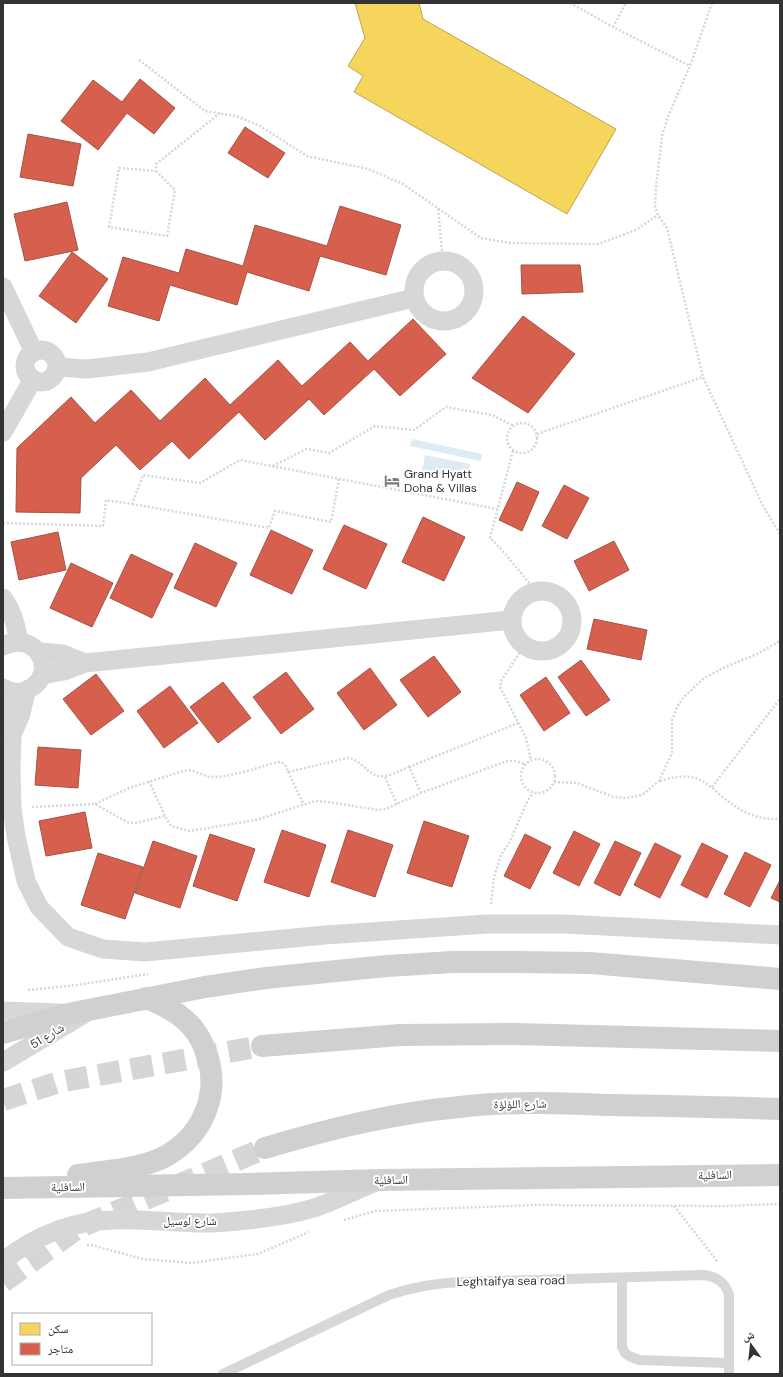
<svg xmlns="http://www.w3.org/2000/svg" width="783" height="1377" font-family="'DM Sans','Noto Naskh Arabic',sans-serif">
	<style>
		.water { fill: #ddebf3 }
		.homes { fill: #f6d55c; stroke: #bca450 }
		.shops { fill: #d6604d; stroke: #a55245 }
		.lines { fill: none; stroke-linecap: round; stroke-linejoin: round }
		.secondary-tunnel { stroke: #d6d6d6; stroke-width: 22; stroke-dasharray: 22 11; stroke-linecap: butt }
		.path { stroke: #d6d6d6; stroke-width: 2.5; stroke-dasharray: 2 2; stroke-linecap: butt }
		.lane { stroke: #d7d7d7; stroke-width: 10 }
		.street { stroke: #d7d7d7; stroke-width: 19 }
		.secondary { stroke: #d0d0d0; stroke-width: 22 }
		.labels { text-anchor: middle; stroke-width: 4; stroke-linejoin: round; paint-order: stroke }
		.poi-label { font-size: 12px; fill: #333; stroke: #fff; text-anchor: start }
		.street-label { font-size: 12px; fill: #333; stroke: #fff }
	</style>
	<rect width="100%" height="100%" fill="#fff"/>
	<!-- water -->
	<g class="water">
		<polygon points="412,439 482,454 481,461 410,446"/>
		<polygon points="425,455 470,464 467,480 422,471"/>
	</g>
	<!-- homes -->
	<polygon class="homes" points="355,3 419,3 423,19 616,129 567,214 354,92 363,76 348,66 365,38"/>
	<!-- shops -->
	<g class="shops">
		<polygon points="140,79 175,108 154,134 127,113 98,150 61,121 93,80 122,102"/>
		<polygon points="245,127 285,153 268,178 228,153"/>
		<polygon points="28,134 81,144 73,186 20,177"/>
		<polygon points="67,202 78,250 25,261 14,214"/>
		<polygon points="340,206 401,225 386,275 320,256 309,291 247,272 237,305 170,285 159,321 108,306 123,257 179,273 186,249 243,266 255,225 327,246"/>
		<polygon points="72,252 108,279 76,323 39,296"/>
		<polygon points="521,265 580,265 583,292 522,294"/>
		<polygon points="523,316 575,354 528,413 472,378"/>
		<polygon points="413,319 446,354 400,396 374,369 324,415 309,399 265,440 239,412 189,459 172,441 140,470 116,445 81,478 80,513 16,512 17,448 71,397 95,423 131,390 160,421 205,378 230,405 278,360 302,386 350,342 368,361"/>
		<polygon points="517,482 539,492 522,531 499,520"/>
		<polygon points="564,485 589,498 567,539 542,526"/>
		<polygon points="423,517 465,537 444,581 402,562"/>
		<polygon points="344,525 387,544 366,589 323,569"/>
		<polygon points="271,530 313,550 292,594 250,575"/>
		<polygon points="58,532 66,570 19,580 11,542"/>
		<polygon points="614,541 629,570 589,591 574,561"/>
		<polygon points="195,543 237,563 216,607 174,588"/>
		<polygon points="131,554 173,574 152,618 110,598"/>
		<polygon points="71,563 113,583 92,627 50,608"/>
		<polygon points="594,619 647,630 641,660 587,649"/>
		<polygon points="434,656 461,692 428,717 400,680"/>
		<polygon points="581,660 610,700 586,716 558,677"/>
		<polygon points="370,668 397,705 364,730 337,693"/>
		<polygon points="286,672 314,709 281,734 253,697"/>
		<polygon points="96,674 124,711 91,735 63,699"/>
		<polygon points="546,677 570,713 544,731 520,695"/>
		<polygon points="223,682 251,718 218,743 190,707"/>
		<polygon points="170,686 198,723 164,748 137,711"/>
		<polygon points="38,747 81,750 78,788 35,785"/>
		<polygon points="85,812 92,848 46,856 39,821"/>
		<polygon points="424,821 469,836 452,887 407,873"/>
		<polygon points="282,830 326,845 309,897 264,882"/>
		<polygon points="348,830 393,845 375,897 331,882"/>
		<polygon points="574,831 600,844 579,886 553,873"/>
		<polygon points="210,834 255,849 237,901 193,886"/>
		<polygon points="525,834 551,847 530,889 504,876"/>
		<polygon points="153,841 197,856 180,908 135,893"/>
		<polygon points="615,841 641,853 620,896 594,883"/>
		<polygon points="655,843 681,856 660,898 634,885"/>
		<polygon points="702,843 728,856 707,898 681,885"/>
		<polygon points="745,852 771,865 750,907 724,894"/>
		<polygon points="98,853 143,867 125,919 81,905"/>
		<polygon points="780,880 780,902 771,898"/>
	</g>
	<g class="lines">
		<!-- secondary-tunnel -->
		<g class="secondary-tunnel">
			<polyline points="3,1100 59,1082 262,1046"/>
			<polyline points="3,1282 78,1228 265,1148"/>
		</g>
		<!-- path -->
		<g class="path">
			<polyline points="570,3 613,27 690,66"/>
			<polyline points="712,3 690,66 669,114 662,136 656,187 655,207 658,215 667,228 703,377 762,504 780,534"/>
			<polyline points="613,27 626,3"/>
			<polyline points="139,60 205,111 236,116 260,126 307,156 368,169 403,184 481,238 510,243 598,244 636,230 658,215"/>
			<polyline points="156,171 175,190 167,236 109,227 119,168 156,171 156,164 220,113"/>
			<polyline points="438,209 443,261"/>
			<circle cx="522" cy="438" r="15"/>
			<polyline points="537,434 703,377"/>
			<polyline points="513,451 490,538 501,549 536,591"/>
			<polyline points="273,466 306,449 329,453 375,426 414,430 446,407 492,415 514,426"/>
			<polyline points="132,504 269,528 275,511 331,522 339,479"/>
			<polyline points="3,523 103,526 106,500 132,504 143,475 200,483 240,460 497,509"/>
			<polyline points="524,646 501,681 500,687 526,738 531,760"/>
			<circle cx="538" cy="776" r="17"/>
			<polyline points="409,767 518,723"/>
			<polyline points="288,772 304,805"/>
			<polyline points="385,777 397,804"/>
			<polyline points="149,781 165,816"/>
			<path d="M 660,781 C 672,777 684,775 696,778 C 704,781 713,788 719,794 C 739,810 753,820 780,819"/>
			<polyline points="554,782 577,783 614,797 627,798 642,795 659,781 672,753 672,721 677,707 684,697 703,679 725,667 757,654 780,641"/>
			<polyline points="712,787 780,699"/>
			<path d="M 95,804 L 129,788 L 187,770 C 196,770 202,776 211,777 C 228,778 260,767 278,762 C 285,763 286,766 288,772 L 347,758 C 362,758 368,779 385,776 C 393,775 401,770 409,767 L 421,793"/>
			<polyline points="32,807 95,804 127,822 136,823 165,816 171,826 190,831 256,820 315,801 329,802 378,810 386,809 421,793 507,761 516,761 524,764"/>
			<polyline points="491,904 494,877 501,855 509,843 528,800 533,793"/>
			<polyline points="28,990 77,985 148,974"/>
			<polyline points="674,1206 718,1262"/>
			<polyline points="344,1220 375,1211 535,1205 724,1206 780,1204"/>
			<polyline points="87,1245 91,1245 143,1259 191,1263 258,1254 309,1232"/>
			<polyline points="778,1374 780,1373"/>
		</g>
		<!-- lane -->
		<g class="lane">
			<polyline points="622,1278 622,1347 625,1353 629,1356 639,1360 729,1363"/>
			<path d="M 223,1374 L 389,1295 C 413,1287 436,1283 461,1282 L 704,1275 C 717,1277 725,1282 729,1295 L 729,1374"/>
		</g>
		<!-- street -->
		<g class="street">
			<circle cx="444" cy="291" r="30"/>
			<polyline points="3,287 34,352"/>
			<circle cx="41" cy="366" r="16"/>
			<polyline points="57,367 87,369 148,362 414,298"/>
			<polyline points="3,432 33,379"/>
			<circle cx="542" cy="621" r="30"/>
			<path d="M 3,598 C 13,611 16,626 19,642"/>
			<path d="M 3,646 C 36,629 60,673 29,689 C 21,694 11,693 3,688"/>
			<polyline points="39,652 63,654 85,663"/>
			<polyline points="42,675 64,671 85,663 511,620"/>
			<polyline points="3,699 12,735 11,771 12,808 16,836 26,881 39,907 68,937 103,949 145,952 325,935 487,924 565,924 780,935"/>
			<polyline points="12,735 21,714 26,691"/>
			<polyline points="3,1011 60,1013"/>
			<polyline points="3,1062 84,1014"/>
			<path d="M 3,1261 C 35,1236 72,1221 112,1220 C 145,1218 179,1224 212,1223 C 244,1221 284,1217 314,1208 C 335,1201 355,1190 376,1182"/>
		</g>
		<!-- secondary -->
		<g class="secondary">
			<polyline points="3,1033 68,1014 205,987 266,978 387,966 453,962 518,962 590,963 780,979"/>
			<polyline points="262,1046 400,1035 515,1034 780,1041"/>
			<path d="M 265,1148 C 329,1129 393,1113 460,1107 C 509,1101 558,1103 608,1105 C 665,1106 723,1107 780,1109"/>
			<path d="M 78,1175 C 102,1172 146,1168 166,1156 C 206,1133 222,1089 204,1047 C 200,1037 193,1027 185,1020 C 173,1009 160,1004 146,998"/>
			<polyline points="3,1188 250,1184 380,1180 780,1175"/>
		</g>
	</g>
	<!-- icons -->
	<defs>
		<g id="hotel-bare" transform="scale(1.2)"><path d="M-6-4.5h1.5V1H6V5H4.5V3h-9V5H-6ZM-4 0a1.8 1.8 0 1 1 3.6 0ZM.5 0V-2.5h3Q6-2.5 6 0Z" fill="#7a7a7a" stroke="#fff" stroke-width="2.5" paint-order="stroke"/></g>
	</defs>
	<g fill-rule="evenodd">
		<use href="#hotel-bare" x="392" y="481"/>
	</g>
	<g class="labels">
		<!-- poi labels -->
		<g class="poi-label">
			<text x="404" y="478">Grand Hyatt<tspan x="404" dy="14">Doha &amp; Villas</tspan></text>
		</g>
		<!-- street labels -->
		<g class="street-label">
			<text transform="translate(47 1036) rotate(-31)" y="4">شارع 51</text>
			<text transform="translate(520 1104) rotate(-1)" y="4">شارع اللؤلؤة</text>
			<text transform="translate(715 1175) rotate(-1)" y="4">السافلية</text>
			<text transform="translate(391 1180) rotate(-1)" y="4">السافلية</text>
			<text transform="translate(68 1187) rotate(-1)" y="4">السافلية</text>
			<text x="190" y="1225">شارع لوسيل</text>
			<text transform="translate(511 1281) rotate(-1)" y="4">Leghtaifya sea road</text>
		</g>
	</g>
	<!-- border -->
	<rect width="783" height="1377" fill="none" stroke="#333333" stroke-width="8"/>
	<!-- legend -->
	<rect x="12" y="1313" width="140" height="52" fill="#ffffff" stroke="#adadad"/>
	<rect x="20" y="1323" width="20" height="12" fill="#f6d55c" stroke="#adadad"/>
	<text x="48" y="1333" font-size="12" fill="#333333">سكن</text>
	<rect x="20" y="1343" width="20" height="12" fill="#d6604d" stroke="#adadad"/>
	<text x="48" y="1353" font-size="12" fill="#333333">متاجر</text>
	<!-- north arrow -->
	<g transform="translate(751 1345) rotate(345)" stroke="#ffffff" stroke-width="3" paint-order="stroke">
	<path d="M0-3L7 15L0 10L-7 15Z" fill="#333333"/>
	<text y="-6" font-size="11" font-weight="bold" text-anchor="middle" fill="#333333">ش</text>
	</g>
</svg>
